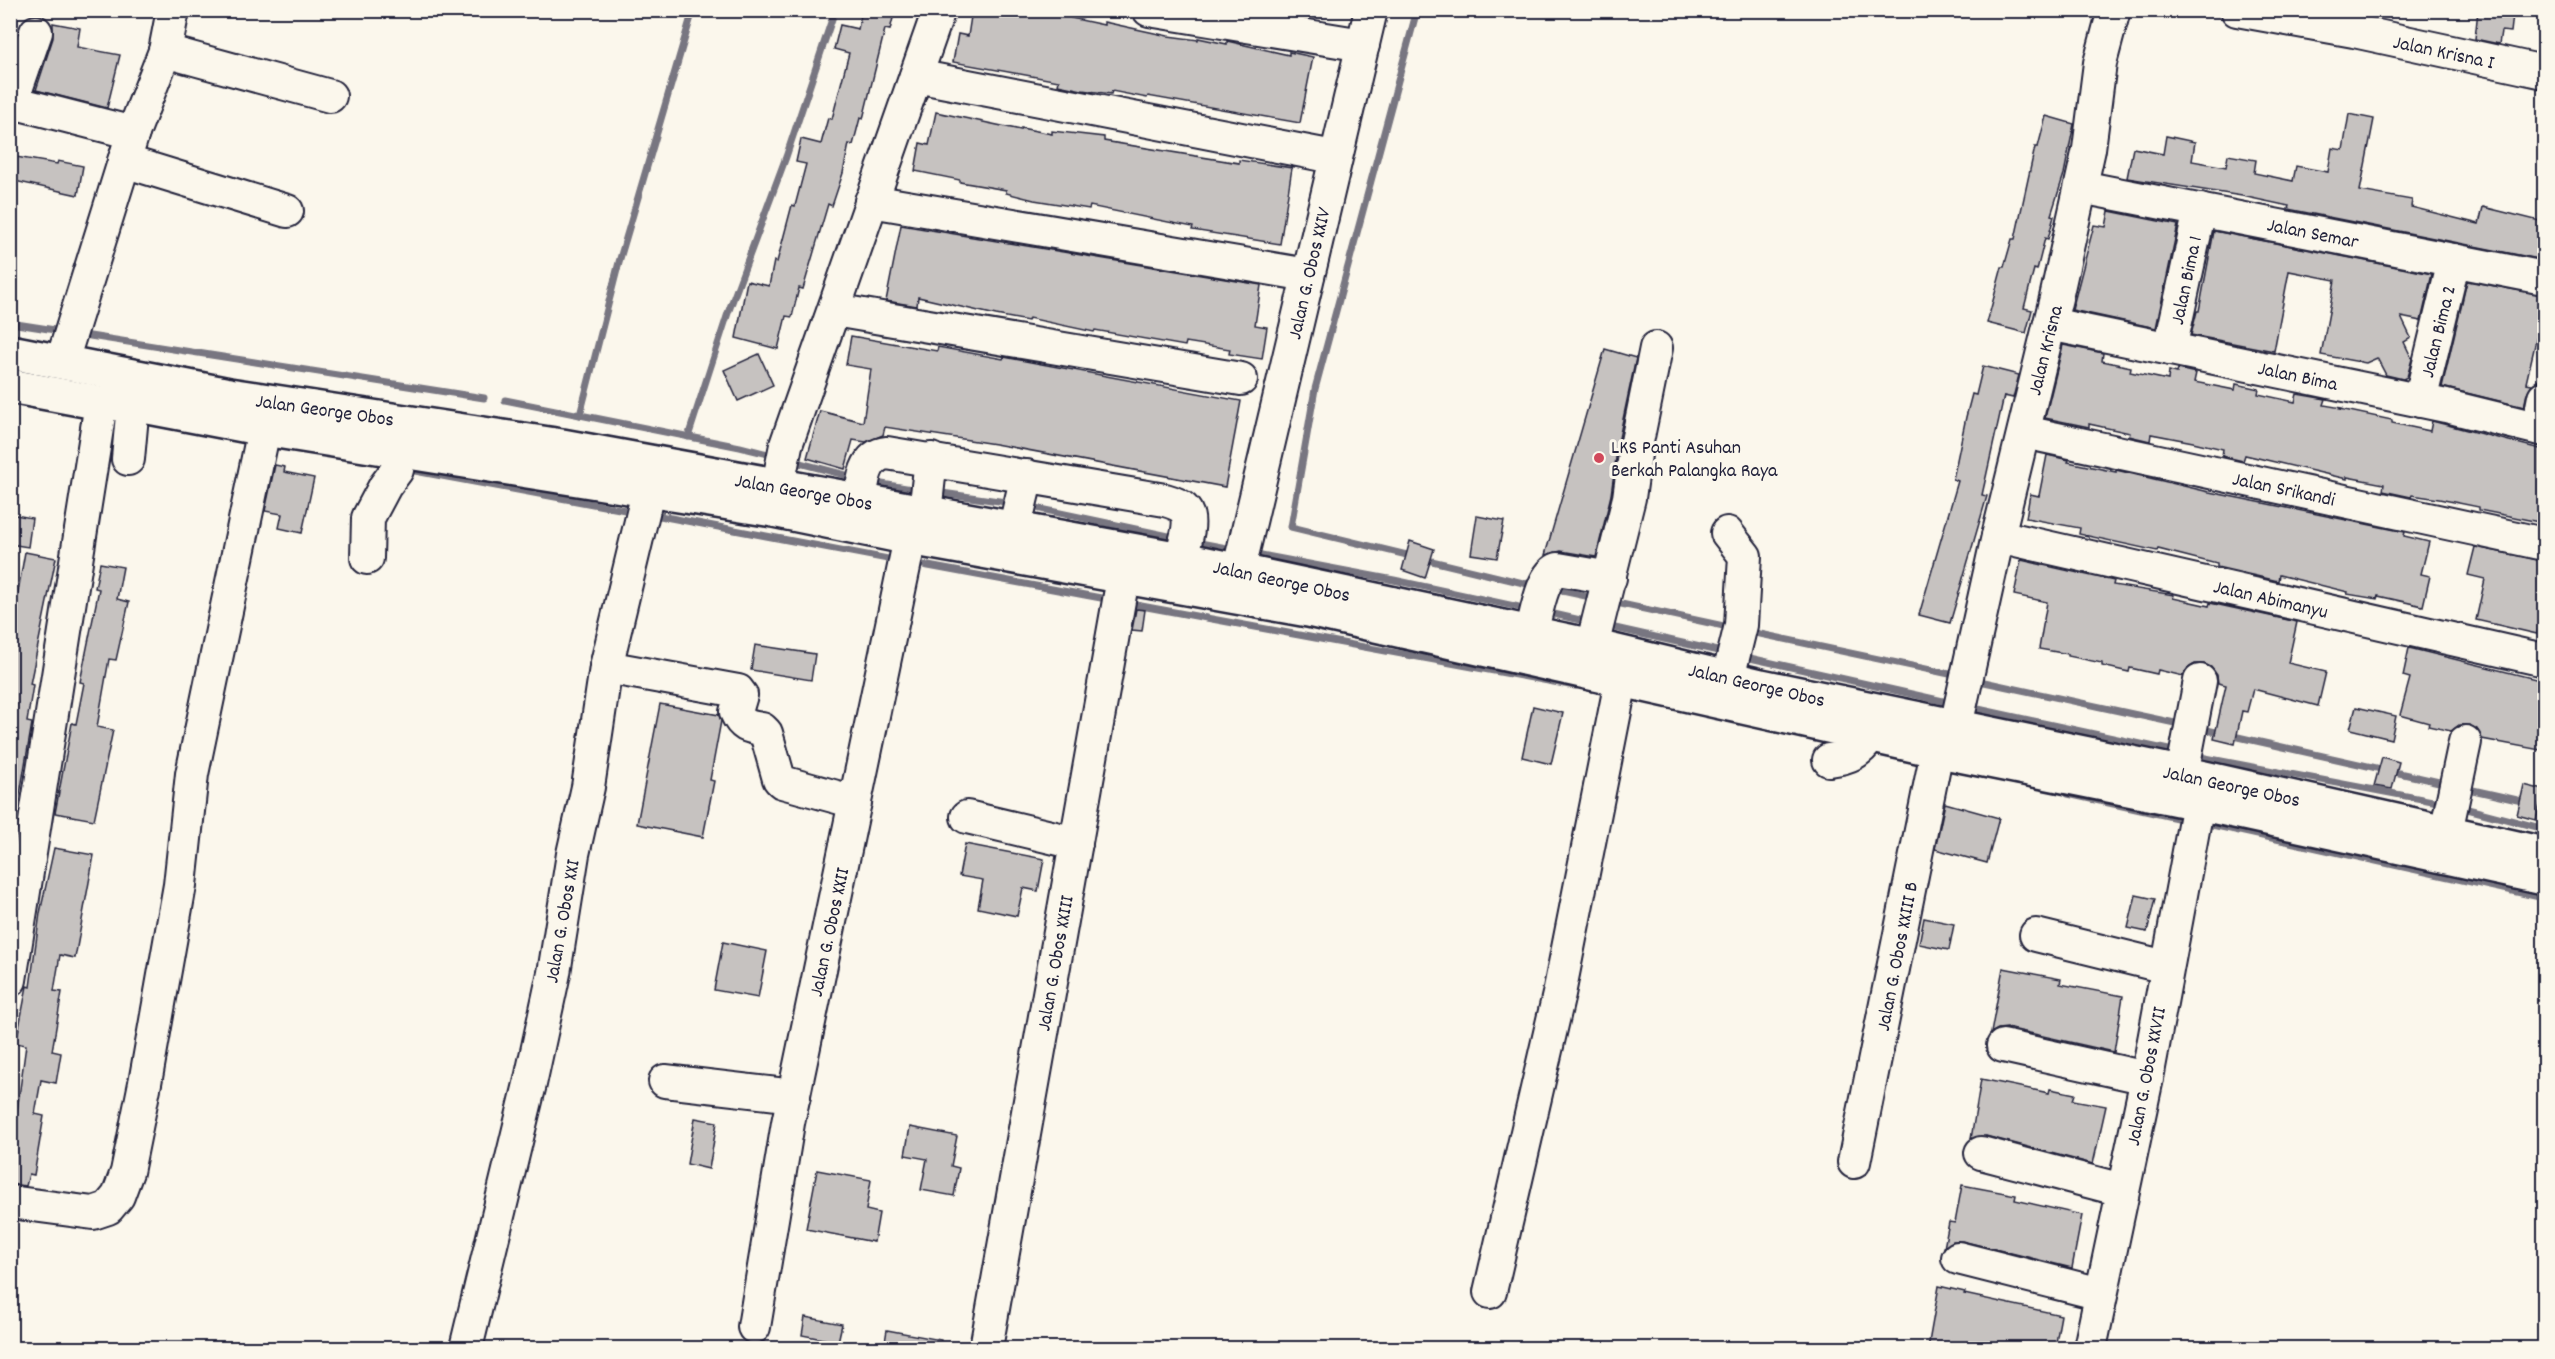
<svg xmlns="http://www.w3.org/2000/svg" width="2555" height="1359" font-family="Dekko,sans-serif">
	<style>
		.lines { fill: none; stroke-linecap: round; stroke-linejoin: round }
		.stream { stroke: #787681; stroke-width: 7 }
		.building { fill: #c6c2c0; stroke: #22223b; stroke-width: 1.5 }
		.minor-casing { stroke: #22223b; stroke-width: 36 }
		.major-casing { stroke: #22223b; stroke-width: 38 }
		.minor { stroke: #fbf7ec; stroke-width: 32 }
		.major { stroke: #fbf7ec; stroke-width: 33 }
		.poi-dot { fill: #d1495b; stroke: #fbf7ec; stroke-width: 2 }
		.labels { text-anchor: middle; stroke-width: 6; stroke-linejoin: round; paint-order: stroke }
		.street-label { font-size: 20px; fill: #22223b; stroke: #fbf7ec }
		.poi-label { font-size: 20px; fill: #22223b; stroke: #fbf7ec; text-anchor: start }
	</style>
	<rect width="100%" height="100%" fill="#fbf7ec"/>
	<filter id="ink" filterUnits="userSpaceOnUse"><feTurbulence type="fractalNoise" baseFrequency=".0167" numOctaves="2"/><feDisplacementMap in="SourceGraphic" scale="12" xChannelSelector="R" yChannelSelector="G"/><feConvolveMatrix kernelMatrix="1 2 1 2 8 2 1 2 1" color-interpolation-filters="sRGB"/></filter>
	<g filter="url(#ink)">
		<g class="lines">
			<!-- stream -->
			<g class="stream">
				<polyline points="1417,10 1315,389 1291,527 1536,586"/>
				<polyline points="10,323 55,330"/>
				<polyline points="90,336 484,398"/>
				<polyline points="505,400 740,447 776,456"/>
				<polyline points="580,415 619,262 693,10"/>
				<polyline points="688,437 728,313 786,157 835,10"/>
				<polyline points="792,461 857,478"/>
				<polyline points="415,471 625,510"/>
				<polyline points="870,482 918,490"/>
				<polyline points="935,492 1013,503"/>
				<polyline points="1027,506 1178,538"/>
				<polyline points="660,516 888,559"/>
				<polyline points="1195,542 1237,550"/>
				<polyline points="1251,553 1394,580 1528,609"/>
				<polyline points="923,565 1101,598"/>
				<polyline points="1553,589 1595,598"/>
				<polyline points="1612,602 1733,628"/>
				<polyline points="1136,605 1575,686"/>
				<polyline points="1545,612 1589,622"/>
				<polyline points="1606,626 1727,653"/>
				<polyline points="1746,631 1959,676"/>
				<polyline points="1741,656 1952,703"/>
				<polyline points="1975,680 2184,725"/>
				<polyline points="1969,707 2178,752"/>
				<polyline points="2198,728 2448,784"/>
				<polyline points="2195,756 2443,803"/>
				<polyline points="2464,788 2544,806"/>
				<polyline points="2068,794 2177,818"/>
				<polyline points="2460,807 2544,829"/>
				<polyline points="2212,825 2544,898"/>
			</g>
		</g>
		<!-- building -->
		<g class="building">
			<polygon points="862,10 895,10 890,30 885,29 863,119 860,118 853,145 849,144 843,173 832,206 828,204 803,289 799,288 792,317 786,316 778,349 736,338 747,281 769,286 774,261 777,262 792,205 795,206 806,164 796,162 801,139 821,144 828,118 832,119 849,53 834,49 840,25 858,29"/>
			<polygon points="972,10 1045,10 1071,16 1071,18 1104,25 1104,22 1168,36 1198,40 1198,38 1227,44 1227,41 1289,55 1289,52 1313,57 1300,123 1148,96 1147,98 1112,91 1111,94 1082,90 1058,85 1059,81 953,62 958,34 968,36"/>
			<polygon points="2478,10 2513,15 2511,32 2501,31 2499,44 2475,39"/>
			<polygon points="53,23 80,28 77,47 120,55 107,108 36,90 53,38"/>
			<polygon points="936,112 1021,130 1021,128 1052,134 1052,131 1104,137 1104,141 1239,163 1239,160 1292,168 1280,244 1192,230 1193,227 1090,206 1089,209 1034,200 1006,193 1006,190 960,182 960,180 915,171 920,143 929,145"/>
			<polygon points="2349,114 2374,119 2360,191 2412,200 2411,207 2479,224 2483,207 2544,222 2544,260 2288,209 2289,206 2242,196 2127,178 2133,148 2163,154 2166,136 2195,142 2192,161 2226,167 2228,155 2256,160 2254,173 2293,181 2296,166 2328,172 2332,148 2343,150"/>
			<polygon points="2046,116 2074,124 2064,174 2051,215 2054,216 2048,239 2045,238 2037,270 2034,269 2024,308 2032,310 2026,333 1987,323 2002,267 2004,267 2012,239 2015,239 2035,147 2038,147"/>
			<polygon points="10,156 57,164 58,161 83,166 78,195 10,180"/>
			<polygon points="2109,211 2178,225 2156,328 2072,310 2094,225 2106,227"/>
			<polygon points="901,225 1261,285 1255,325 1267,327 1262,359 1229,354 1230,349 1186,342 1185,346 1095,330 1094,332 1029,318 1028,321 996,315 918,297 917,306 886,301"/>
			<polygon points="2214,231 2432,274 2421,321 2401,317 2411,338 2404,342 2412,359 2407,377 2403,379 2386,375 2377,358 2366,363 2321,355 2335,280 2289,271 2274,351 2191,335 2197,311 2199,311"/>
			<polygon points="2467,281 2544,295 2544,306 2526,383 2532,384 2527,393 2524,407 2442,387"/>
			<polygon points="851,336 937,351 938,347 1003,359 1004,357 1241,401 1225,487 995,444 885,427 883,435 866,442 853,440 845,469 807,458 820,411 863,422 871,369 846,365"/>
			<polygon points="2063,345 2103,353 2102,361 2131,367 2130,372 2168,380 2169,371 2177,373 2178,369 2196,373 2194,382 2235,390 2236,384 2259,389 2258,394 2295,402 2297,394 2326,399 2324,405 2342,408 2340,409 2392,420 2392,423 2430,431 2432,421 2544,450 2544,523 2479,510 2479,507 2439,499 2412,495 2411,497 2383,491 2384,484 2347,477 2347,479 2245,455 2243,461 2222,456 2223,449 2193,442 2151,434 2150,441 2129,436 2130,433 2089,424 2089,427 2045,418"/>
			<polygon points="1605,349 1636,358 1618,443 1611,495 1596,557 1561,551 1545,555"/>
			<polygon points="759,354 773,385 738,401 724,370"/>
			<polygon points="1983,366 2019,375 2013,398 2004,396 1982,495 1987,496 1950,623 1919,615 1958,481 1953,479 1966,417 1972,394 1976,395"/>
			<polygon points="2047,455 2069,460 2068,462 2116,472 2116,470 2209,492 2405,532 2404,536 2429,542 2421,574 2430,576 2423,606 2378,596 2377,599 2347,594 2348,592 2279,575 2278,581 2217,567 2217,564 2158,549 2157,551 2079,534 2080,528 2026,518 2030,494 2039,496"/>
			<polygon points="275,465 285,467 284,472 314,478 302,533 279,528 282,514 265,511"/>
			<polygon points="10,514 32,518 28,547 10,544"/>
			<polygon points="1477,516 1504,521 1497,558 1471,554"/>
			<polygon points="1410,541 1434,549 1425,578 1402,570"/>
			<polygon points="2475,547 2544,561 2544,602 2537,634 2476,620 2485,579 2468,575"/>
			<polygon points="25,552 56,558 30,684 33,685 27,722 32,723 19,800 10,799 10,620 13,620"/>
			<polygon points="2021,560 2114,581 2113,585 2174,595 2173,598 2209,606 2210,603 2297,622 2288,663 2326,672 2318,706 2253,689 2247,712 2242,711 2235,744 2214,739 2226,685 2218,683 2217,675 2211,667 2204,664 2195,664 2187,669 2183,676 2158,670 2157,674 2130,668 2129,672 2102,666 2102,663 2068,656 2068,654 2039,649 2047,602 2014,595"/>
			<polygon points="100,563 123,567 117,599 129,602 116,660 109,659 97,727 113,730 94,820 55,813 72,723 76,724 84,683 80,682 99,589 95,588"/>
			<polygon points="1136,609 1145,610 1142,631 1132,630"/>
			<polygon points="755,645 815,654 811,680 751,670"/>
			<polygon points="2409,648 2544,681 2544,733 2540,750 2482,739 2477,729 2469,725 2459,725 2451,731 2428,726 2429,723 2400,715 2410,678 2403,676"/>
			<polygon points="660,704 719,715 721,721 710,780 714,781 703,837 637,824"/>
			<polygon points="1533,706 1563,713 1551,764 1522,757"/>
			<polygon points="2356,707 2396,716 2391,739 2350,729"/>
			<polygon points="2382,757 2399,762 2392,789 2374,786"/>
			<polygon points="2524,785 2544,790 2536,820 2517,815"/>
			<polygon points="1945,803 1999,818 1987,863 1935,849"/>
			<polygon points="965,844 1044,859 1038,891 1023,888 1017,916 978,908 983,880 959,876"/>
			<polygon points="54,848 94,855 75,958 60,955 54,991 62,992 52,1051 61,1053 56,1083 41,1080 35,1114 44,1116 34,1175 29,1174 26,1186 10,1184 10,1132 14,1110 17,1111 26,1045 16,1043 27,986 30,987 40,913"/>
			<polygon points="2136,895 2155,899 2147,932 2128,928"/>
			<polygon points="1924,918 1954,924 1949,950 1919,944"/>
			<polygon points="723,942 767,951 758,998 714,990"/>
			<polygon points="2003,968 2061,979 2060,984 2123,996 2114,1052 2007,1028 1998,1029 1991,1033"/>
			<polygon points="1981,1079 2049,1093 2050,1089 2075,1094 2073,1100 2106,1106 2093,1164 1986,1136 1971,1139"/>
			<polygon points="695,1118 717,1122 709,1169 687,1164"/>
			<polygon points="910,1127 957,1136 951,1166 959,1168 954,1196 921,1190 927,1159 905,1155"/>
			<polygon points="817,1170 871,1180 866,1210 879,1213 874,1242 806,1229"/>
			<polygon points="1962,1185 2016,1195 2015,1200 2082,1215 2072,1268 1962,1241 1953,1241 1944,1248 1949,1222 1955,1223"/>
			<polygon points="1939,1286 1965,1292 1964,1294 2061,1315 2055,1348 1928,1348"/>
			<polygon points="805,1317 842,1324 838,1342 802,1335"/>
			<polygon points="887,1330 941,1340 940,1348 884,1348"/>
		</g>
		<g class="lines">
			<!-- minor casing -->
			<g class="minor-casing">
				<g id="minor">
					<polyline points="1149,10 1363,45"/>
					<polyline points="2237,10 2354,31 2544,72"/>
					<polyline points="165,51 330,96"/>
					<polyline points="916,76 1334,157"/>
					<polyline points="12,102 133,133"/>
					<polyline points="10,107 36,32"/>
					<polyline points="124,161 287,211"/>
					<polyline points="2081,187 2544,278"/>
					<polyline points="871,201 1308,275"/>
					<polyline points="834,310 1241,379"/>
					<polyline points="2050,324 2446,406 2544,430"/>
					<polyline points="2170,349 2200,210"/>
					<polyline points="62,361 133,133 165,51 173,10"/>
					<polyline points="2420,401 2454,260"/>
					<polyline points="2538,428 2544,397"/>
					<polyline points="2024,432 2544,544"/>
					<polyline points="128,459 133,404"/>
					<path d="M 861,500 C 862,481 865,455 887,453 L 1165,500 C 1172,502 1182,505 1186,512 C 1193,524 1183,548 1180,560"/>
					<polyline points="773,510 786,445 939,10"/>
					<polyline points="925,513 931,459"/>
					<polyline points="1014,530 1027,476"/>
					<polyline points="1727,533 1745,556 1741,625 1728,678"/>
					<polyline points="1998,536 2544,660"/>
					<polyline points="367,558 368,518 385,486 397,470 400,451"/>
					<polyline points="1236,597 1241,560 1371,10"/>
					<path d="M 1531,633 C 1536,617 1542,574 1558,569 L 1610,578"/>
					<polyline points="1592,646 1629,498 1636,447 1656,348"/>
					<path d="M 606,667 L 738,691 L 741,695 L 736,712 C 742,726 748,727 762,729 L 766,733 L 779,779 L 782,782 L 855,802"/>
					<polyline points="1950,753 1998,536 2056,298 2089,149 2100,63 2114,10"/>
					<path d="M 1829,760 C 1849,758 1859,753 1871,736"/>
					<polyline points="2182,774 2200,681"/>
					<polyline points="967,817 1076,843"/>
					<polyline points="2446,832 2465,742"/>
					<polyline points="2036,935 2166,967"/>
					<polyline points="10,980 101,403"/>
					<polyline points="2003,1046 2147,1078"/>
					<polyline points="665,1081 794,1096"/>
					<polyline points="1981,1153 2122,1190"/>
					<polyline points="1854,1162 1937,751"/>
					<polyline points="10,1202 93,1213 108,1208 118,1196 127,1172 145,1083 180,885 192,774 264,429"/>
					<polyline points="1958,1258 2101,1294"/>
					<polyline points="1490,1292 1559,994 1621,681"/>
					<polyline points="754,1327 788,1123 910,538"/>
					<polyline points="466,1348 530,1084 554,973 573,854 588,787 606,667 648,492"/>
					<polyline points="986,1348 1123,578"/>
					<polyline points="2090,1348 2147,1078 2198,803"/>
				</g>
			</g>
			<!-- major casing -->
			<g class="major-casing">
				<g id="major">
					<polyline points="10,352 229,395 562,446 1197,562 1592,646 1761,686 2204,778 2544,854"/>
					<polyline points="10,386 101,403 133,404 264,429 773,510 910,538 1308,610 1949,753 2198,803 2544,878"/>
				</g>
			</g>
			<!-- minor -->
			<use href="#minor" class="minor"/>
			<!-- major -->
			<use href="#major" class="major"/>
		</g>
	</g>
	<!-- markers -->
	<circle class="poi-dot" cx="1599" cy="458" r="6"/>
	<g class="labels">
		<!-- street labels -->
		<g class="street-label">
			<text transform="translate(2444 51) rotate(12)" y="7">Jalan Krisna I</text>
			<text transform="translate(2313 232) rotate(11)" y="7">Jalan Semar</text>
			<text transform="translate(1308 273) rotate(-77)" y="7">Jalan G. Obos XXIV</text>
			<text transform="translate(2185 280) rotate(-78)" y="7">Jalan Bima 1</text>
			<text transform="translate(2437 331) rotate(-76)" y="7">Jalan Bima 2</text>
			<text transform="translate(2044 350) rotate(-76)" y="7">Jalan Krisna</text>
			<text transform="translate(2298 375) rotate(12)" y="7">Jalan Bima</text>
			<text transform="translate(325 409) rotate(8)" y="7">Jalan George Obos</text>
			<text transform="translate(2284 488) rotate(12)" y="7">Jalan Srikandi</text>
			<text transform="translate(804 491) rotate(10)" y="7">Jalan George Obos</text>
			<text transform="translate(1282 580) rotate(12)" y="7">Jalan George Obos</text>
			<text transform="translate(2271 598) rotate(13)" y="7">Jalan Abimanyu</text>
			<text transform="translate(1757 684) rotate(13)" y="7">Jalan George Obos</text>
			<text transform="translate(2232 785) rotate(12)" y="7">Jalan George Obos</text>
			<text transform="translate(561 921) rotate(-80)" y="7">Jalan G. Obos XXI</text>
			<text transform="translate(828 932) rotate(-78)" y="7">Jalan G. Obos XXII</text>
			<text transform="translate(1896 956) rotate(-79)" y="7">Jalan G. Obos XXIII B</text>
			<text transform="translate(1054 963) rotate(-80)" y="7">Jalan G. Obos XXIII</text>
			<text transform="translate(2145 1076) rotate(-79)" y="7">Jalan G. Obos XXVII</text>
		</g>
		<!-- poi labels -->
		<g class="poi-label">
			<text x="1611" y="453">LKS Panti Asuhan<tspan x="1611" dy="23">Berkah Palangka Raya</tspan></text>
		</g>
	</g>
	<!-- margin -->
	<rect width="2555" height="1359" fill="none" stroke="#fbf7ec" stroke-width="36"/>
	<rect x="18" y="18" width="2519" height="1323" fill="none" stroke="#22223b" stroke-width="2" filter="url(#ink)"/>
</svg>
